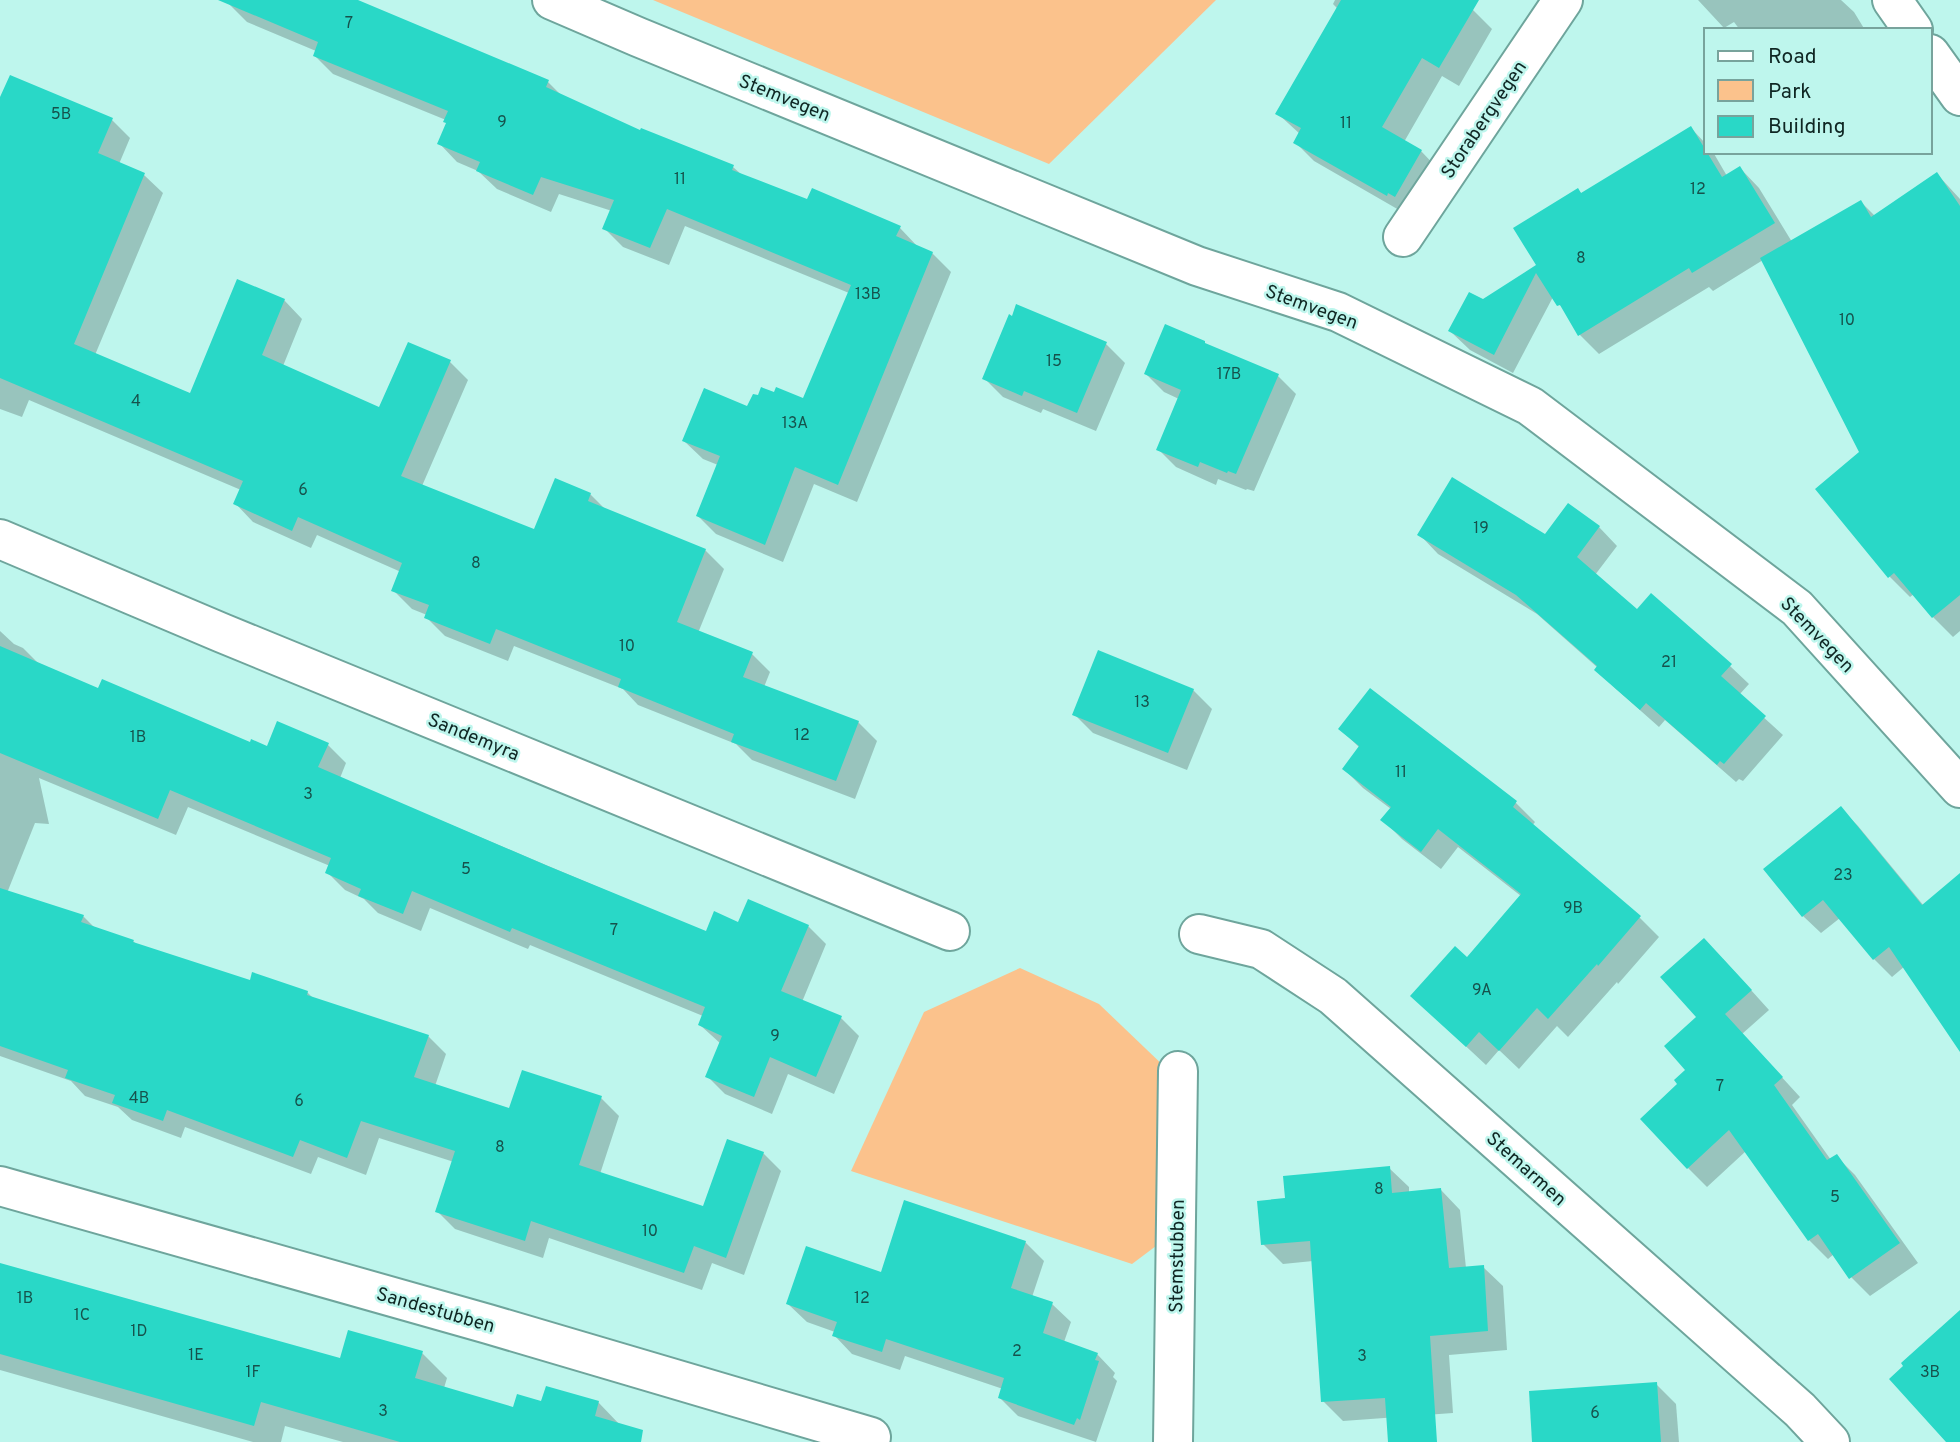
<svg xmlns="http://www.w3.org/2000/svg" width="1960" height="1442" font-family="Overpass,sans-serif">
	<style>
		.green { fill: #fbc28c }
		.shadow { fill: #0003 }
		.building { fill: #29d8c7 }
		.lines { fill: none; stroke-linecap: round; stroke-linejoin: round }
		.street-casing { stroke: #6ea59c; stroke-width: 42 }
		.street { stroke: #fff; stroke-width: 38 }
		.labels { text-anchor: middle; stroke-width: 5; stroke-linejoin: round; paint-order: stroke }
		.number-label { font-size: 16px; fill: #16524c }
		.street-label { font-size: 19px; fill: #0f2623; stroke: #bef6ed }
	</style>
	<rect width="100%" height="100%" fill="#bef6ed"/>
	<!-- green -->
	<g class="green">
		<polygon points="653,0 1216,0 1049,164"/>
		<polygon points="1020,968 1099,1004 1168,1070 1156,1246 1132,1264 851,1171 924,1012"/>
	</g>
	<!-- shadow -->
	<g class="shadow">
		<polygon points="230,0 352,0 548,82 562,96 641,133 733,167 742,175 808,202 900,228 918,247 932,253 951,272 857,502 814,484 783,562 716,534 698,516 718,465 703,459 684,441 748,409 804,401 849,293 685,226 669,265 623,247 605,229 612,211 559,194 551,212 497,189 478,171 457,162 439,143 447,124 446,120 333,74 315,56 316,51 247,22 228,3"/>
		<polygon points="1335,0 1468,0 1473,10 1492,29 1459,86 1442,76 1404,142 1421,151 1440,171 1406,214 1314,161 1295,142 1300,134 1277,113 1338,9 1333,4"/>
		<polygon points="1698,0 1841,0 1854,12 1865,30 1740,30 1734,22 1724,28"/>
		<polygon points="0,102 112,120 130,138 119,164 144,175 163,193 95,355 191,395 284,300 302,319 283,366 380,409 450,362 468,380 422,486 535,532 590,494 607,511 705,550 724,569 698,633 752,654 770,672 764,687 858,722 877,741 855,799 752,760 736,744 638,705 623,689 514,646 508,661 445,636 426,617 427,615 412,609 393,590 401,572 317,535 311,548 253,522 235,503 241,490 29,400 22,417 0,409"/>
		<polygon points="1691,128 1706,144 1706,152 1713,152 1727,176 1740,168 1759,188 1792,242 1861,202 1875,216 1937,174 1960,199 1960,631 1953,637 1933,617 1914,594 1910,597 1890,577 1817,489 1861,453 1763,260 1713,291 1709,287 1599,354 1580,335 1567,313 1553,297 1513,373 1470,350 1450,331 1483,301 1538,266 1578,190 1582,194"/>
		<polygon points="1106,344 1125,363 1096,431 1043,409 1041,413 1003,397 984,378"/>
		<polygon points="1208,347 1278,376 1296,394 1254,491 1247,489 1246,490 1218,479 1216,485 1176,467 1158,449 1179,399 1164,392 1146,374"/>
		<polygon points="1599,527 1617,546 1595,575 1637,611 1730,666 1749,684 1739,695 1783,735 1743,781 1739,779 1736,782 1665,720 1659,727 1615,688 1598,668 1537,614 1438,554 1420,535 1545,536"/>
		<polygon points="0,631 14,644 23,648 40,665 99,691 251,744 268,748 328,745 346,763 340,778 707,933 739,924 808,926 826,944 802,1002 841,1018 859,1036 834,1094 788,1074 772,1114 725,1094 707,1076 721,1044 700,1025 703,1016 530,945 528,949 430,908 421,931 378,913 364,899 345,890 327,872 330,866 188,807 176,835 39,778 49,824 35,823 7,893 83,916 95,928 133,941 137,945 251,982 307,992 314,999 428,1036 446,1054 435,1086 510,1110 601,1098 619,1116 600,1174 704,1209 763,1153 781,1171 744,1275 712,1263 702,1290 549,1238 543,1258 455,1229 437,1211 454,1162 379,1138 366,1175 318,1157 311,1174 185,1127 181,1138 132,1120 118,1107 85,1096 71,1081 0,1056"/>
		<polygon points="1193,690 1212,709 1187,770 1093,733 1074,714"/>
		<polygon points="1370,690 1516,803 1535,822 1532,826 1640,918 1659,937 1618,984 1617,982 1568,1037 1557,1026 1519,1069 1499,1050 1486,1065 1412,996 1467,960 1521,896 1458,847 1441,869 1402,839 1383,820 1391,809 1363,788 1344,769 1360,748 1340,729"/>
		<polygon points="1840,808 1858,826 1924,906 1960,877 1960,1048 1905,966 1892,977 1874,959 1840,918 1821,933 1803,916"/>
		<polygon points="1723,959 1769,1010 1742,1034 1800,1097 1792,1105 1831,1160 1836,1156 1855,1175 1918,1263 1870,1296 1851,1277 1834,1254 1828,1259 1809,1240 1746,1151 1707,1187 1688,1168 1679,1084 1687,1070 1698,1017"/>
		<polygon points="1389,1168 1409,1187 1409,1193 1441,1190 1460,1210 1466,1268 1483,1267 1503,1286 1507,1350 1449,1355 1453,1413 1343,1421 1323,1401 1313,1261 1283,1264 1263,1244 1287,1200"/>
		<polygon points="1025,1242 1044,1261 1032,1297 1052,1304 1071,1322 1064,1342 1097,1354 1115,1373 1113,1377 1117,1381 1096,1442 1018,1416 1000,1398 1003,1389 905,1356 900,1370 852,1354 834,1335 835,1332 807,1322 788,1304 882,1274"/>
		<polygon points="0,1265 341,1360 422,1353 447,1378 444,1388 514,1410 542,1403 598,1402 622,1427 633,1442 343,1442 285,1426 281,1442 253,1442 0,1370"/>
		<polygon points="1656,1384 1676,1404 1679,1442 1573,1442"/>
	</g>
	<!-- building -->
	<g class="building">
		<polygon points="218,0 358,0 549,80 546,87 640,130 641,128 734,165 732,170 807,199 812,188 901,226 896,236 933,252 838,485 795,467 765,545 696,516 720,456 682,441 704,388 747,406 753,394 758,395 761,387 774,392 776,387 803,398 851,285 667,209 650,248 602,229 614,200 541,177 533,195 476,171 480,162 437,144 446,123 443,122 448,111 313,56 318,42"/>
		<polygon points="1341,0 1479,0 1439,68 1422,58 1382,127 1422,150 1395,197 1388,193 1387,196 1293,143 1301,128 1275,114"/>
		<polygon points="10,75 113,118 98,153 145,173 74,344 190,393 237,279 285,299 262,355 379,407 408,342 451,360 401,476 534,529 555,478 591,493 588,501 706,549 677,622 753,652 743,677 859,721 836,781 731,742 734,734 618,687 621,679 496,629 490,644 424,618 429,605 391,591 402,563 298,517 292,531 233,504 243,481 0,378 0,97"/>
		<polygon points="1691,126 1722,177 1740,166 1775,223 1692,273 1689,268 1578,336 1560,305 1557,306 1536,273 1494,355 1448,331 1469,292 1483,299 1536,265 1513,228 1578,188 1581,193"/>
		<polygon points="1937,172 1960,206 1960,595 1932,618 1894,573 1888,578 1815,489 1859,452 1760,258 1861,200 1871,217"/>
		<polygon points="1016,304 1107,342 1077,413 1024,391 1022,396 982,379 1009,314 1012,316"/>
		<polygon points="1165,324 1205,341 1205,343 1279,374 1236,474 1228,471 1227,473 1200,462 1198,467 1156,450 1181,390 1144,374"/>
		<polygon points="1452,477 1545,534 1568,503 1600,526 1577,557 1637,609 1651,593 1732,664 1721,676 1766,716 1724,764 1720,761 1717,765 1646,703 1640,710 1594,670 1597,666 1516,595 1417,535"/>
		<polygon points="0,646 98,688 102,679 250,742 251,739 267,746 277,721 329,743 318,767 548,866 706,931 714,911 738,922 748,899 809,925 781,991 842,1016 816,1077 770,1057 754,1097 705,1077 722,1036 698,1025 705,1007 512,928 510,932 412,891 403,914 358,896 361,889 325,873 331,858 170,790 158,819 0,753"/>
		<polygon points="1098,650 1194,689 1168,753 1072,715"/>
		<polygon points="1370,688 1517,801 1513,807 1641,916 1598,966 1597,964 1548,1019 1537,1008 1499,1051 1479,1032 1466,1047 1410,996 1455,946 1467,957 1521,894 1438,829 1421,852 1380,820 1391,807 1342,769 1359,746 1338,729"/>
		<polygon points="1841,806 1922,905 1960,873 1960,1052 1889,947 1873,960 1823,900 1802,917 1763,869"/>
		<polygon points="0,888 84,915 81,922 134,940 133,942 250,980 252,972 308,991 307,995 429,1035 414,1077 509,1108 522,1070 602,1096 579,1165 703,1206 727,1139 764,1152 726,1258 694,1246 684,1273 531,1221 525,1241 435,1212 455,1151 361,1121 347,1158 300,1140 293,1157 167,1110 163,1121 112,1103 115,1095 65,1078 68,1070 0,1046"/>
		<polygon points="1704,938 1752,990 1725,1014 1783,1077 1774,1085 1827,1160 1837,1154 1900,1243 1849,1279 1818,1234 1808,1241 1729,1130 1687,1169 1640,1119 1677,1084 1674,1080 1685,1070 1664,1046 1696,1017 1660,977"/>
		<polygon points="1390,1166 1392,1193 1441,1188 1449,1268 1484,1265 1488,1331 1430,1336 1437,1442 1388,1442 1385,1398 1321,1402 1310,1241 1261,1245 1257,1201 1285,1198 1283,1176"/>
		<polygon points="904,1200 1026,1241 1011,1288 1053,1302 1043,1333 1098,1353 1095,1360 1099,1361 1080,1420 1077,1418 1074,1425 998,1398 1004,1378 886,1339 882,1352 832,1336 837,1322 786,1304 806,1246 881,1272"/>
		<polygon points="0,1263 340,1358 348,1330 423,1351 415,1378 513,1407 517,1394 541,1401 546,1386 599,1401 595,1416 643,1430 641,1442 400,1442 261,1402 254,1426 0,1354"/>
		<polygon points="1960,1310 1960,1442 1946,1442 1889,1379 1903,1366 1901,1363"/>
		<polygon points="1657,1382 1661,1442 1532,1442 1529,1391"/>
	</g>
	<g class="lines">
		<!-- street casing -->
		<g class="street-casing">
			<g id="street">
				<polyline points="552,0 638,37 1197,266 1338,312 1530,406 1797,608 1960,788"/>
				<polyline points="1892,0 1913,30"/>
				<polyline points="1930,54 1960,96"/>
				<polyline points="1403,237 1563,0"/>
				<polyline points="0,539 222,633 950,931"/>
				<polyline points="1199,934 1261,949 1333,996 1800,1410 1830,1442"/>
				<polyline points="0,1186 488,1324 871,1437"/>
				<polyline points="1173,1442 1178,1071"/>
			</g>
		</g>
		<!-- street -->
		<use href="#street" class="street"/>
	</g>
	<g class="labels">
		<!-- number labels -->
		<g class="number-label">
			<text x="349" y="28">7</text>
			<text x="61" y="119">5B</text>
			<text x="502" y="127">9</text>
			<text x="1346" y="128">11</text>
			<text x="680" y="184">11</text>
			<text x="1698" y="194">12</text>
			<text x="1581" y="263">8</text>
			<text x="868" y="299">13B</text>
			<text x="1847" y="325">10</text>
			<text x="1054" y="366">15</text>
			<text x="1229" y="379">17B</text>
			<text x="136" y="406">4</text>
			<text x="795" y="428">13A</text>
			<text x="303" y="495">6</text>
			<text x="1481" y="533">19</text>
			<text x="476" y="568">8</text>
			<text x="627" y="651">10</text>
			<text x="1669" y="667">21</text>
			<text x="1142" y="707">13</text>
			<text x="802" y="740">12</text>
			<text x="138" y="742">1B</text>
			<text x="1401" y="777">11</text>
			<text x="308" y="799">3</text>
			<text x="466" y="874">5</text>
			<text x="1843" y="880">23</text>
			<text x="1573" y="913">9B</text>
			<text x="614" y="935">7</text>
			<text x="1482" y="995">9A</text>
			<text x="775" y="1041">9</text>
			<text x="1720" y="1091">7</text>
			<text x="139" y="1103">4B</text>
			<text x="299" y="1106">6</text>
			<text x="500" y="1152">8</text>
			<text x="1379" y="1194">8</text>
			<text x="1835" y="1202">5</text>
			<text x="650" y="1236">10</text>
			<text x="25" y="1303">1B</text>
			<text x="862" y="1303">12</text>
			<text x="82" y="1320">1C</text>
			<text x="139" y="1336">1D</text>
			<text x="1017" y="1356">2</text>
			<text x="196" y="1360">1E</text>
			<text x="1362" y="1361">3</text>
			<text x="253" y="1377">1F</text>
			<text x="1930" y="1377">3B</text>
			<text x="383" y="1416">3</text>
			<text x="1595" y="1418">6</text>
		</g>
		<!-- street labels -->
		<g class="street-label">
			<text transform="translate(785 97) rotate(22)" y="7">Stemvegen</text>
			<text transform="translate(1483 119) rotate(-56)" y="7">Storabergvegen</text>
			<text transform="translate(1312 306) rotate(20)" y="7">Stemvegen</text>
			<text transform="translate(1818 634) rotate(46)" y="7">Stemvegen</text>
			<text transform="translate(474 736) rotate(22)" y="7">Sandemyra</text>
			<text transform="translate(1527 1168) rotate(42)" y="7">Stemarmen</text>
			<text transform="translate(1176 1256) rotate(-89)" y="7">Stemstubben</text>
			<text transform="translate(436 1309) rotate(16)" y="7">Sandestubben</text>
		</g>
	</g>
	<!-- legend -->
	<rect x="1704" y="28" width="228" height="126" fill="#bef6ed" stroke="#78a39c" stroke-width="2"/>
	<rect x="1718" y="51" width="35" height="10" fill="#ffffff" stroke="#78a39c" stroke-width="2"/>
	<text x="1768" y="63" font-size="21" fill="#0f2623">Road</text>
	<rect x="1718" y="80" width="35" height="21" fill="#fbc28c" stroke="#78a39c" stroke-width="2"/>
	<text x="1768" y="98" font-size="21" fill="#0f2623">Park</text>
	<rect x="1718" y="116" width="35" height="21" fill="#29d8c7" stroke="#78a39c" stroke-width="2"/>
	<text x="1768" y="133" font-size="21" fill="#0f2623">Building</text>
</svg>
